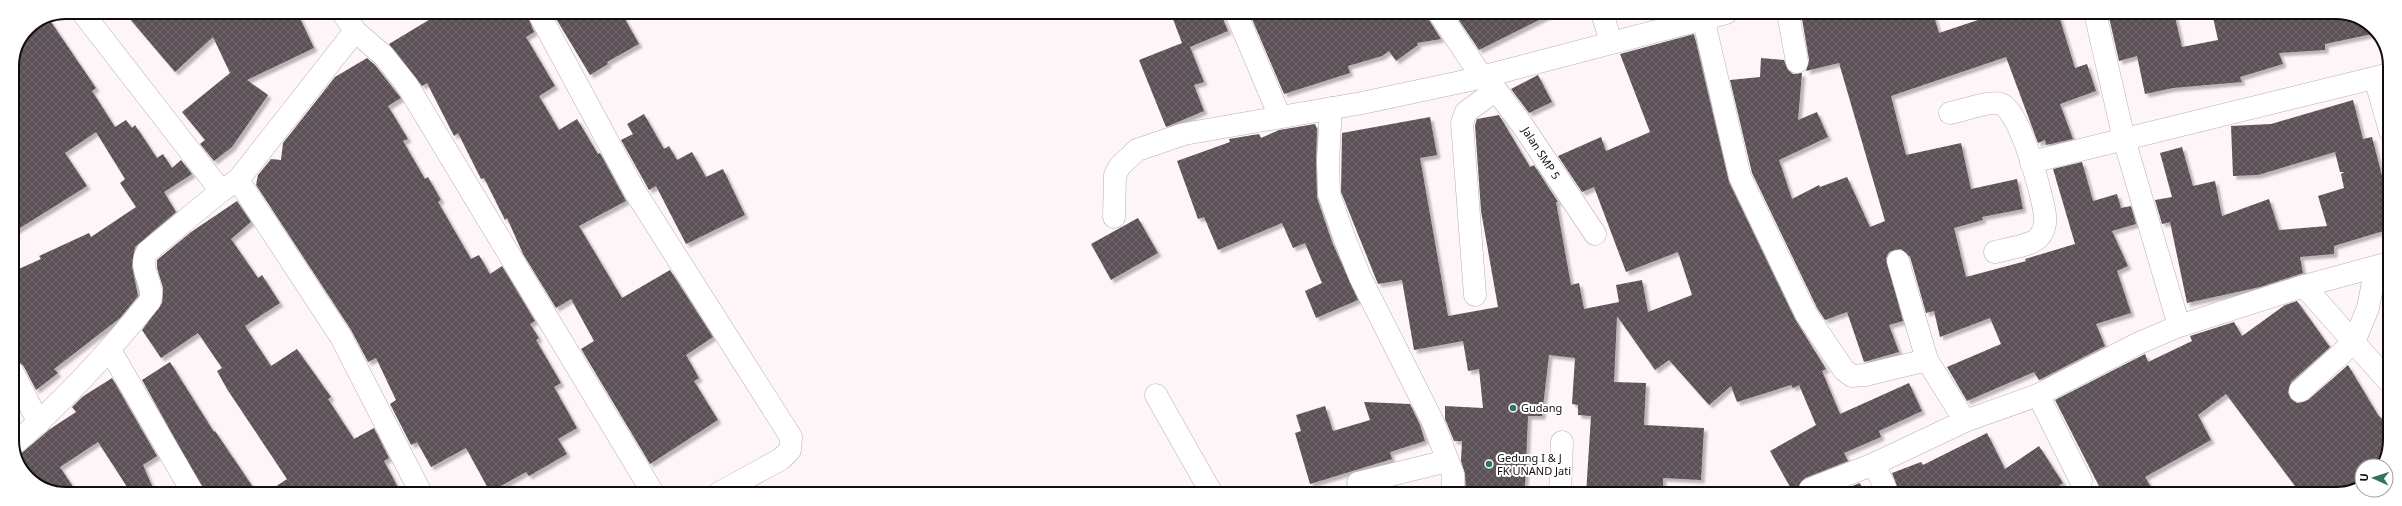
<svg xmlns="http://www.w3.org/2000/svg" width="2402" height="506" font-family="'Noto Sans',sans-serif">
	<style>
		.building { fill: url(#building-cross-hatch); filter: url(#shadow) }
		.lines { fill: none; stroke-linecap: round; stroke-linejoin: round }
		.minor-casing { stroke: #baadb3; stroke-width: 23 }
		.minor { stroke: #fff; stroke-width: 22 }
		.poi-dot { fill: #327363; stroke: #fff; stroke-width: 1.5 }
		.labels { text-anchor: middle; stroke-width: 4; stroke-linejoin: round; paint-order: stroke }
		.street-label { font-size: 11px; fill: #110d0f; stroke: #fff }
		.poi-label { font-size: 11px; fill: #110d0f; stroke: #fff; text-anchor: start }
		.rim { fill: none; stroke: #110d0f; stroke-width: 2 }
	</style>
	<defs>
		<pattern id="building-cross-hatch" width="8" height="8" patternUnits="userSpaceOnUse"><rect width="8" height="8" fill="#5c5157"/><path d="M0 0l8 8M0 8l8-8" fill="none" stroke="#736a6f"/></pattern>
		<filter id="shadow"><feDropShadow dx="3.5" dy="3.5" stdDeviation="1" flood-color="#0004"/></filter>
	</defs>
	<rect width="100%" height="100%" fill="#fef5f9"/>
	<!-- building -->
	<g class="building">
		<polygon points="124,12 197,12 204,20 221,12 297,12 314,48 247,80 268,95 232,147 214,161 200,144 205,140 182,112 230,73 213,37 175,72"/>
		<polygon points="428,12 464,12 467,15 472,12 526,12 534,32 526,37 555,86 539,96 559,130 577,119 598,154 600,153 626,201 579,226 622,298 670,270 713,337 686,355 699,378 694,381 718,420 650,464 581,349 594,341 571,299 556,308 523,254 507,218 505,220 484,178 481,179 458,133 454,136 427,83 422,86 389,44 432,18"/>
		<polygon points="552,12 621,12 639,44 607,62 608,64 590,75"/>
		<polygon points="1188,12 1220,12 1228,31 1190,47 1204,82 1194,85 1204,111 1166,127 1139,60 1182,43 1173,19"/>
		<polygon points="1274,13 1427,13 1429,20 1441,39 1417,43 1418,45 1396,61 1389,51 1382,56 1348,66 1350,73 1284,94 1252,19"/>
		<polygon points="1454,13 1553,13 1479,50"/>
		<polygon points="1801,13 1933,13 1939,33 1999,13 2058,13 2075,68 2087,64 2096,91 2060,104 2073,139 2046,145 2045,140 2038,143 2006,57 1891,96 1906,155 1961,143 1971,189 2017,179 2023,209 1982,217 1983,220 1954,228 1966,277 2026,261 2025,259 2075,244 2053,169 2082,162 2093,201 2117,194 2121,208 2131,206 2136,224 2112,231 2128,266 2117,271 2131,313 2096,324 2105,346 2039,380 2034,372 1967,401 1947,367 2001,344 1990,318 1940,337 1934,311 1926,313 1910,257 1901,249 1889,252 1886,258 1903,321 1889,325 1899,352 1864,362 1847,312 1825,320 1817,308 1752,173 1730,80 1760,77 1761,58 1784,60 1788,70 1793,74 1802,73 1798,120 1817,112 1828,137 1779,160 1792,199 1819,185 1820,187 1847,177 1870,227 1885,221 1839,63 1806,71 1809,60"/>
		<polygon points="2108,13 2174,13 2182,47 2218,40 2212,13 2346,13 2377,33 2325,44 2325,50 2279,53 2283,64 2240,77 2242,82 2173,88 2145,94 2137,56 2119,61"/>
		<polygon points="49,19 96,88 92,91 115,127 126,120 132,128 135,125 157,158 163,154 172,168 181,160 192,174 164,192 176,212 135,247 132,266 138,296 120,318 54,369 58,373 36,390 23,365 12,359 12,272 41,259 39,256 89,233 91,237 136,207 120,183 125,179 96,132 65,153 87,186 12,233 12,66 28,28"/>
		<polygon points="1694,34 1729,182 1795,319 1826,369 1822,371 1840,414 1909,383 1922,411 1879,431 1881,437 1844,453 1848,461 1805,478 1798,487 1798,494 1794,494 1770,451 1816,425 1799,385 1793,388 1791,385 1737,402 1731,386 1709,405 1669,360 1655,370 1617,316 1614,382 1646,383 1644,425 1704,428 1701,480 1663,478 1663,488 1634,486 1634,494 1586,494 1591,416 1578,415 1578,405 1572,404 1575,358 1549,355 1542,416 1528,416 1525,487 1515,488 1516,494 1466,494 1465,474 1461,461 1462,441 1454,441 1445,419 1445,406 1483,408 1479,369 1468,371 1463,341 1414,350 1402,280 1378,284 1341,192 1342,133 1430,117 1437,155 1420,158 1448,316 1498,307 1481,211 1475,125 1477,119 1499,115 1530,167 1534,165 1558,202 1556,202 1571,285 1579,283 1584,309 1619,302 1616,285 1642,280 1648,312 1692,295 1678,252 1626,272 1594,187 1582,192 1558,156 1601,137 1606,151 1650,132 1620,54"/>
		<polygon points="367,58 375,65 401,98 388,106 408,139 403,141 425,179 428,177 441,200 438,202 471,259 479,255 490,274 502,266 535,321 530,324 539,338 536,340 561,383 554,387 577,428 558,439 567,454 529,476 526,472 490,492 466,448 431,467 417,442 411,445 390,404 396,400 376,358 368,362 351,330 256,185 258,175 271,159 281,160 283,143 335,77"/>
		<polygon points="1538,75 1552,102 1529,113 1511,89"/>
		<polygon points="2353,100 2363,139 2372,137 2382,176 2390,174 2390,229 2334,246 2334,254 2300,257 2303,273 2260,287 2187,303 2170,222 2162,224 2155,200 2172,197 2160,153 2182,147 2193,186 2215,181 2222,216 2269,199 2279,230 2327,226 2318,196 2344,188 2341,174 2345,172 2340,172 2335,152 2258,175 2233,176 2231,126 2271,124"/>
		<polygon points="644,114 664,149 669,146 677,160 692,152 706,177 723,169 745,215 686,244 656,186 649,190 621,140 633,134 627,124"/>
		<polygon points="1315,124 1317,129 1316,160 1317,198 1332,242 1358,300 1316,318 1305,291 1322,283 1305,243 1293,248 1282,223 1218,250 1204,217 1198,219 1177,161 1230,142 1229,139 1259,134 1261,138 1279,130"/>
		<polygon points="237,201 251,222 231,239 258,278 262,275 280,303 245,326 248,331 271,366 297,349 331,397 328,399 354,439 374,428 389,458 384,461 401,493 266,493 287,479 227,389 217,371 222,368 198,333 161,358 142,330 162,303 163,288 157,268 157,260 191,232"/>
		<polygon points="1138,218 1158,253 1111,280 1091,244"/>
		<polygon points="2297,301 2330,347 2291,382 2288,393 2291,399 2297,403 2308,400 2348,365 2378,415 2389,426 2389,450 2380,466 2362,466 2362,484 2336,494 2301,494 2226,394 2198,415 2211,440 2145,477 2151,487 2140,494 2103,494 2055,400 2145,354 2148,362 2192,341 2190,336 2193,335 2234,322 2242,336 2285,305"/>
		<polygon points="170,362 214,432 215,431 257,493 205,493 142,380"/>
		<polygon points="112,378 157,456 143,465 155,493 131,493 98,442 60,467 77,493 56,493 28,478 17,457 50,429 76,412 72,407 82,397"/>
		<polygon points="1364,402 1410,404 1420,425 1425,441 1390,452 1392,459 1310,484 1295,433 1301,431 1296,415 1325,406 1333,431 1370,420"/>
		<polygon points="1987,433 2005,469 2039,446 2063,483 2048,494 1900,494 1892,473 1921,462 1923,465"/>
		<polygon points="1860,483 1865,494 1832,494"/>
	</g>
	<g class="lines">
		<!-- minor casing -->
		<g class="minor-casing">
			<g id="minor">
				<polyline points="82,12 221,191"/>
				<polyline points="342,12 355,31 384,56 407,85 653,493"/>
				<polyline points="538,12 634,190 791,437 790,450 781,459 719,493"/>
				<polyline points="1236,13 1280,117"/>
				<polyline points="1439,13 1482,77 1496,90 1523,126 1595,234"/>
				<polyline points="1602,13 1611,42"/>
				<polyline points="1702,13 1740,177 1806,314 1844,370 1852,376 1865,375 1927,360 1965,421"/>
				<polyline points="1788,13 1797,62"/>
				<polyline points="2095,13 2124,139 2179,326"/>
				<polyline points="2375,78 2390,131"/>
				<polyline points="1331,108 1328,160 1329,194 1344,237 1360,277 1433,422 1453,474 1453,494"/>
				<path d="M 1950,113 C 1962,111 1990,100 2001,104 C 2020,110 2042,194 2045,215 C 2046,222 2044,230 2040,236 C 2033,246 2008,248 1995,252"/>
				<polyline points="2031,162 2390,74"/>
				<polyline points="238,180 341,337 421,493"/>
				<polyline points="1114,217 1115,175 1120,166 1137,150 1184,134 1362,103 1470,80 1726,13"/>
				<polyline points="1898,261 1927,360"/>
				<polyline points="2304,286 2389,382"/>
				<polyline points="1475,295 1462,123 1466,112 1496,90"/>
				<polyline points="110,350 193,493"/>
				<polyline points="12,371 39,423"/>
				<polyline points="2300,391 2354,342 2368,308 2376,267"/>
				<polyline points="1156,395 1212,494"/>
				<polyline points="2038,395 2081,481"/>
				<path d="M 12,446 C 63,402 108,353 150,301 C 156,285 137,269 147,252 L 221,191 L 238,180 L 355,31"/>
				<polyline points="1874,464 1888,494"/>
				<polyline points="1358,483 1447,461"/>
				<polyline points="1810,489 1874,464 1965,421 2038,395 2139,343 2179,326 2304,286 2389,263"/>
				<polyline points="1560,494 1562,442"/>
			</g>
		</g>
		<!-- minor -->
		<use href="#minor" class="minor"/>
	</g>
	<!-- markers -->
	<g class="poi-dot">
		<circle cx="1513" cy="408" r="4"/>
		<circle cx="1489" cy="464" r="4"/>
	</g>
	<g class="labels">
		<!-- street labels -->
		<g class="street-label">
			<text transform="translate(1541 153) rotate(57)" y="4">Jalan SMP 5</text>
		</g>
		<!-- poi labels -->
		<g class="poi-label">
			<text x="1521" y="412">Gudang</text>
			<text x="1497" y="462">Gedung I &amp; J<tspan x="1497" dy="13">FK UNAND Jati</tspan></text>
		</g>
	</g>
	<!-- crop -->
	<path d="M0 0H2402V506H0ZM66 19H2336A47 47 0 0 1 2383 66V440A47 47 0 0 1 2336 487H66A47 47 0 0 1 19 440V66A47 47 0 0 1 66 19Z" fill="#fff" fill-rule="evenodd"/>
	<path class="rim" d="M66 19H2336A47 47 0 0 1 2383 66V440A47 47 0 0 1 2336 487H66A47 47 0 0 1 19 440V66A47 47 0 0 1 66 19Z"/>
	<!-- north arrow -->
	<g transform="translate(2374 478) rotate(273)"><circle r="19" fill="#ffffff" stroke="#a09e9f"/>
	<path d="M0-3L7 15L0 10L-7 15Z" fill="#327363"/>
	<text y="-6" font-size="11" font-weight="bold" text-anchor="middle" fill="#110d0f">U</text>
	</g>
</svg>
